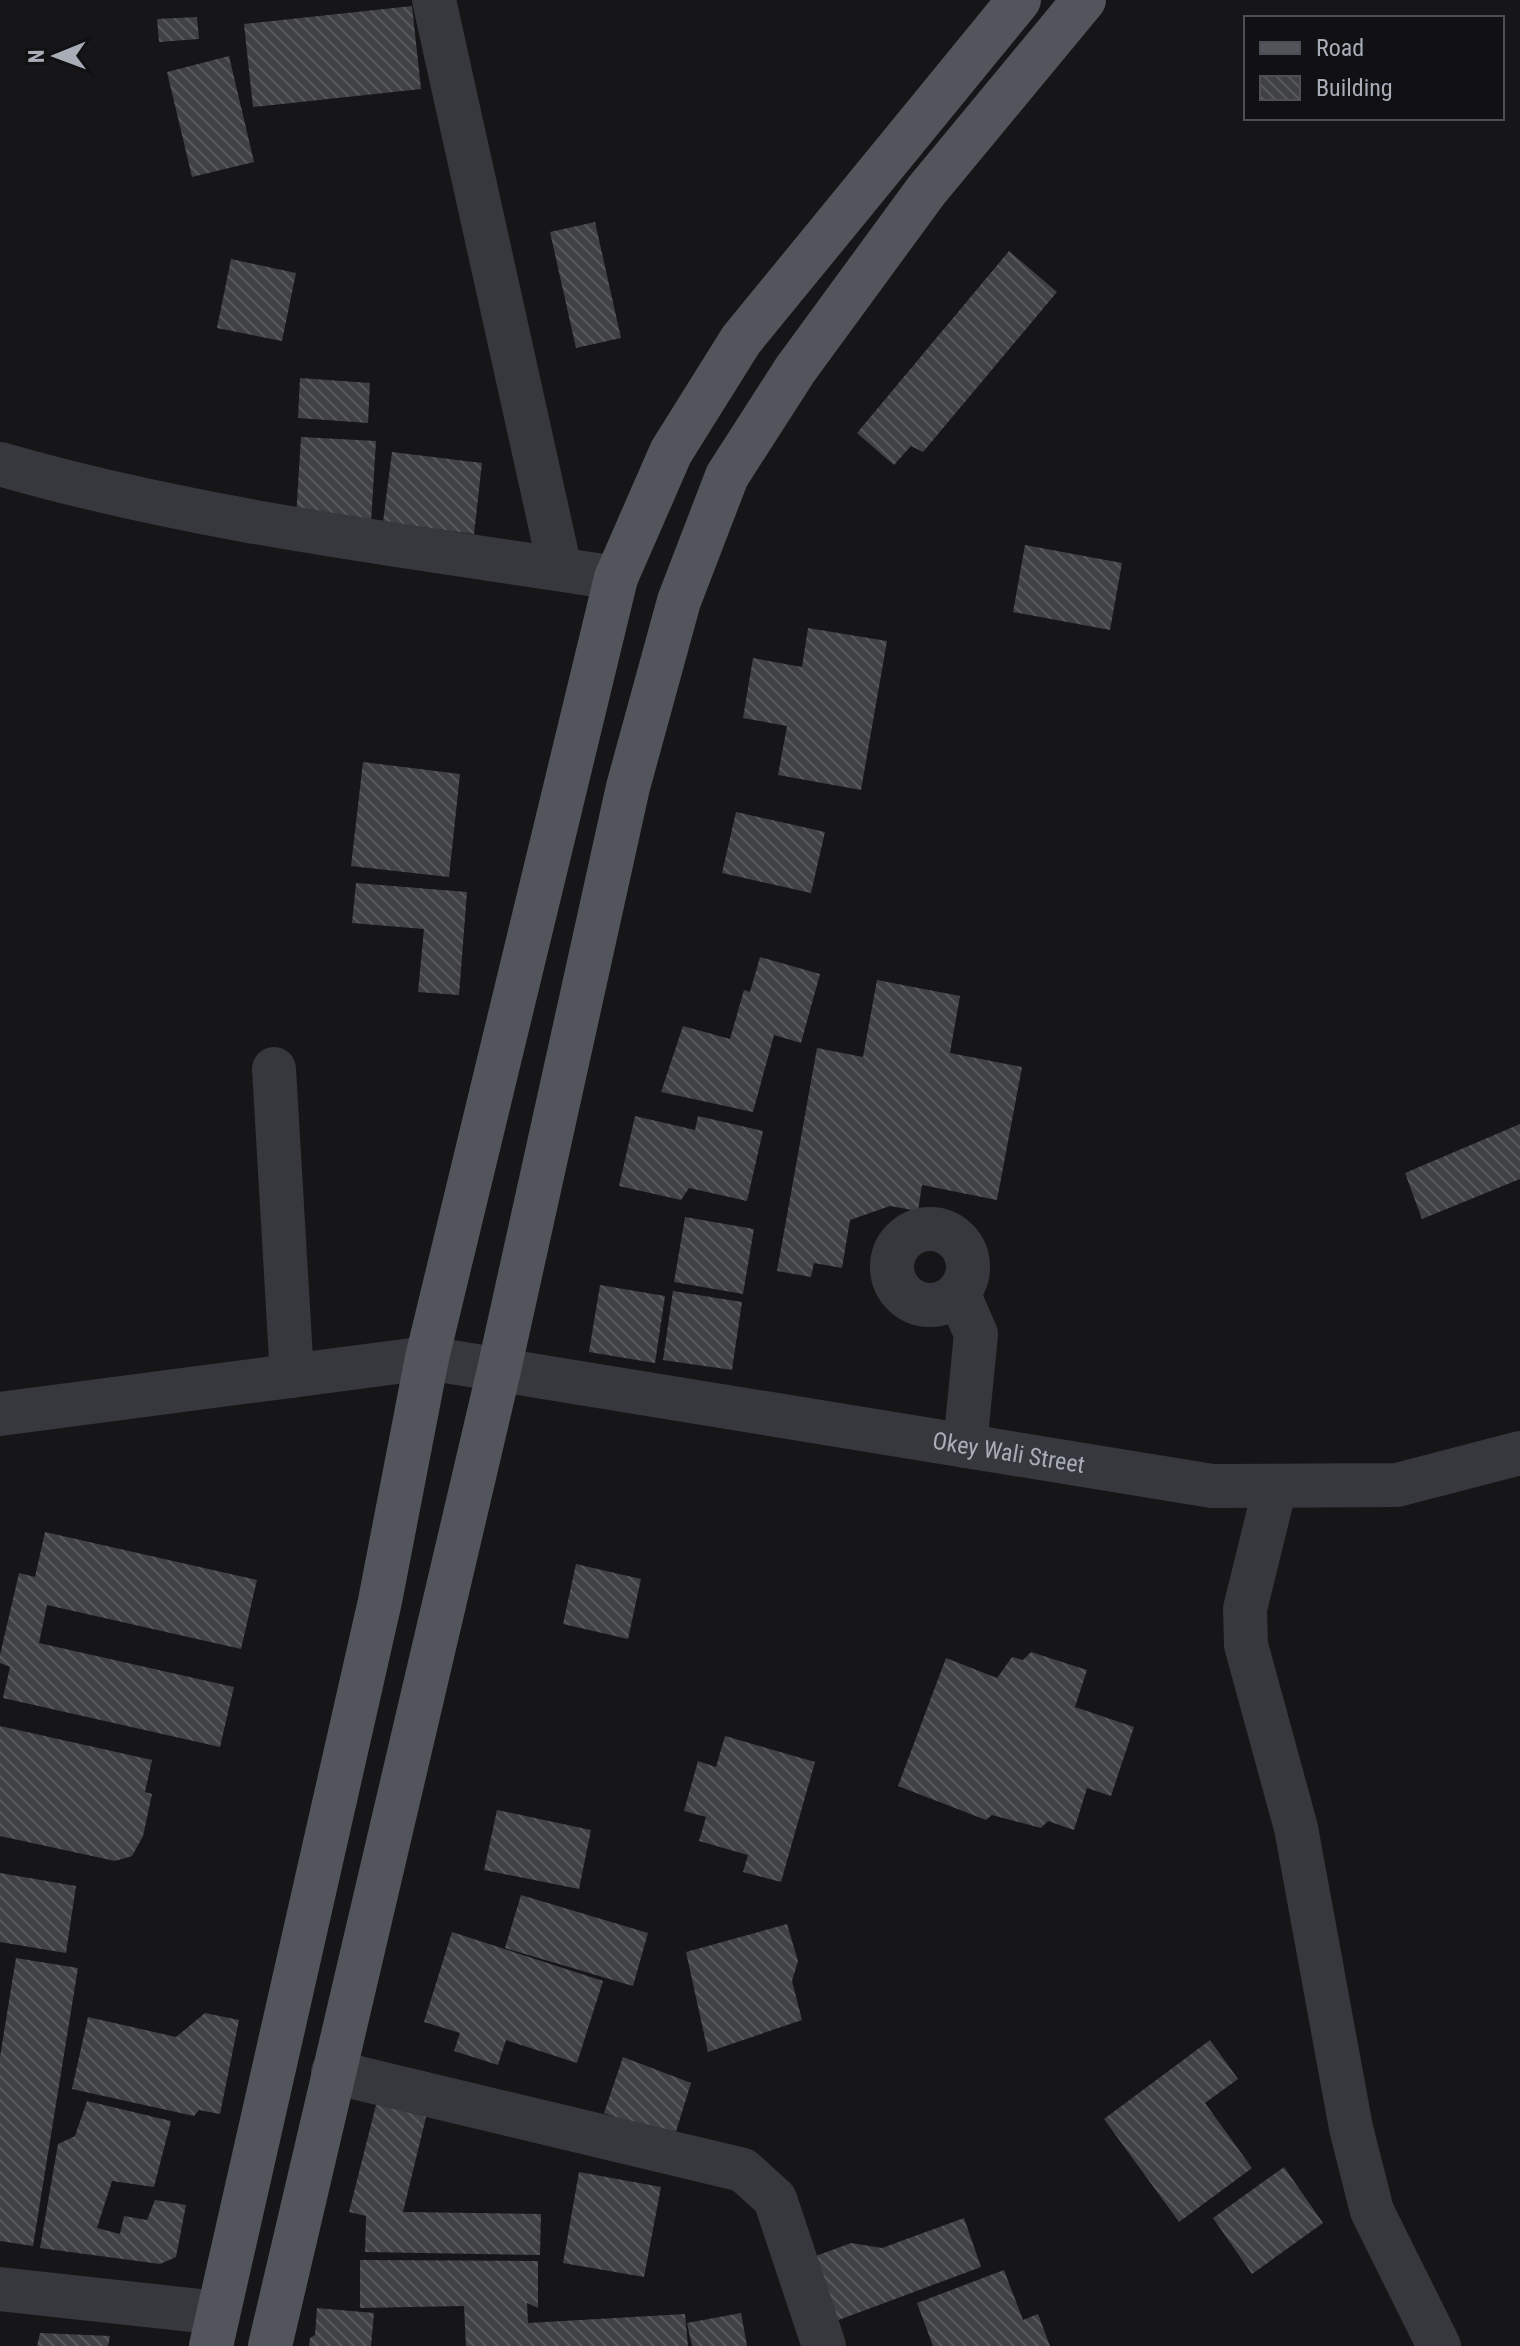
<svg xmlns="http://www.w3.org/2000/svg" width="1520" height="2346" font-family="'Roboto Condensed',sans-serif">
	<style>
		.building { fill: url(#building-back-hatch) }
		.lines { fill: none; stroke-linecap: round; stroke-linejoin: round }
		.minor { stroke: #37383d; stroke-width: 44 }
		.major { stroke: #53555c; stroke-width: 44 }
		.labels { text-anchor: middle; stroke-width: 8; stroke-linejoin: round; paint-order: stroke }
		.street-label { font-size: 24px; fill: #a8adb8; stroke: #111113 }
	</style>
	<defs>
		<pattern id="building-back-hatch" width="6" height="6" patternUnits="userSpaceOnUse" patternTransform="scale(2)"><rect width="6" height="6" fill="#404145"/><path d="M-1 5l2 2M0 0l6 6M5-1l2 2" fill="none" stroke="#595a5e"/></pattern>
	</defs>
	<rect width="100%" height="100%" fill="#161618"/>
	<!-- building -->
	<g class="building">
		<polygon points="412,6 421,89 253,107 244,24"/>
		<polygon points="197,17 199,39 159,42 157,19"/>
		<polygon points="229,56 254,162 192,177 167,72"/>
		<polygon points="595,222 621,338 576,348 550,232"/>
		<polygon points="1009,251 1057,292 923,452 911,446 894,465 857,433"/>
		<polygon points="231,259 296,273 282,341 217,328"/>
		<polygon points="300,378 370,383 368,423 298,418"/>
		<polygon points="301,437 376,441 371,522 296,518"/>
		<polygon points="392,452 482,463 474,534 383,522"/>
		<polygon points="1025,545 1122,563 1110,630 1013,612"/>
		<polygon points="808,628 887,641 861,790 778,775 787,726 743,718 753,658 802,667"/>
		<polygon points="363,762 460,774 449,877 351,866"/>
		<polygon points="736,812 825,832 811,893 722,873"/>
		<polygon points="356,883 467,892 459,995 418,992 424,929 352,923"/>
		<polygon points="760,957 820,974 801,1043 774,1035 753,1112 661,1092 683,1026 730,1039 744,990 750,992"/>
		<polygon points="877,980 960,996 950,1053 1022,1067 997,1200 922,1185 918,1211 890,1206 850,1220 842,1268 814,1263 811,1277 777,1271 817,1048 863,1057"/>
		<polygon points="635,1116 695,1130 698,1116 763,1131 747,1201 689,1188 681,1200 619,1186"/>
		<polygon points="1520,1124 1520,1179 1422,1219 1405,1173"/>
		<polygon points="685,1217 754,1229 743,1294 674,1282"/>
		<polygon points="600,1285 665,1296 655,1363 589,1352"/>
		<polygon points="673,1291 742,1302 732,1370 663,1360"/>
		<polygon points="45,1532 257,1580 241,1649 47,1605 39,1643 234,1687 220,1747 3,1698 10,1667 0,1663 0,1655 19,1573 35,1577"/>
		<polygon points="576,1564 641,1579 628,1639 563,1624"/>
		<polygon points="1031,1652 1087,1670 1075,1707 1134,1727 1111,1796 1087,1788 1074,1830 1048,1821 1041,1828 992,1815 986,1820 898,1786 946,1658 997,1678 1012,1657 1023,1660"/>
		<polygon points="0,1726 152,1760 145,1792 152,1794 143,1836 132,1856 115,1861 0,1836"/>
		<polygon points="725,1736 815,1762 781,1882 743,1872 748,1855 699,1841 706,1817 684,1811 698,1761 716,1767"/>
		<polygon points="497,1810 591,1830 579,1889 484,1870"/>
		<polygon points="0,1873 76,1886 66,1953 0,1942"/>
		<polygon points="521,1895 648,1933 633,1986 505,1948"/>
		<polygon points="787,1924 798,1961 792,1981 802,2020 708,2052 686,1952"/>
		<polygon points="452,1932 603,1981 577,2063 506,2040 498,2065 454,2051 460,2033 424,2022"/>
		<polygon points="16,1958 78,1968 33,2246 0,2241 0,2057"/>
		<polygon points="205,2013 239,2020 220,2114 199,2110 194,2116 72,2089 88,2017 176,2037"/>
		<polygon points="1210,2040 1238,2079 1205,2103 1252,2168 1179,2222 1104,2119"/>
		<polygon points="623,2057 691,2083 674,2138 604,2113"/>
		<polygon points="378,2097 428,2109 403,2212 541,2214 540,2255 365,2252 366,2216 349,2212"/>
		<polygon points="87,2101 171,2121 154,2187 112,2181 97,2228 120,2234 124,2216 147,2220 155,2200 186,2205 176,2257 160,2264 40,2248 58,2144 75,2136"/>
		<polygon points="1284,2167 1323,2223 1252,2274 1213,2218"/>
		<polygon points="579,2172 661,2187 644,2277 563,2263"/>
		<polygon points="964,2218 981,2267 836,2321 813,2257 851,2243 882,2248"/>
		<polygon points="360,2260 538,2261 538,2308 527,2303 528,2323 685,2314 688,2346 466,2346 464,2306 360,2308"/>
		<polygon points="1004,2270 1023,2320 1038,2314 1050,2346 933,2346 917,2303"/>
		<polygon points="317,2308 374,2313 371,2346 309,2346 310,2338 315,2335"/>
		<polygon points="741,2313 747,2346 692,2346 687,2323"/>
		<polygon points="40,2333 110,2336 108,2346 37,2346"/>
	</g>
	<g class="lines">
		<!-- minor -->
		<g class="minor">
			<polyline points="434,0 560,569"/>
			<path d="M 0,464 C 200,522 411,546 616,578"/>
			<polyline points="274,1069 292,1376"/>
			<circle cx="930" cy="1267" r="38"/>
			<polyline points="959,1295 976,1334 965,1446"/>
			<path id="s1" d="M 0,1414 L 427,1358 L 1212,1486 L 1397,1485 L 1520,1453"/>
			<polyline points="1275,1487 1245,1609 1246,1645 1296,1828 1351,2128 1372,2211 1439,2346"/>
			<polyline points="333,2072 743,2170 775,2199 824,2346"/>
			<polyline points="0,2289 218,2313"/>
		</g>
		<!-- major -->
		<g class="major">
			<polyline points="211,2346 380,1601 427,1358 616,578 671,452 741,340 1019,0"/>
			<polyline points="270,2346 499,1370 628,787 679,601 727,476 795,370 926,191 1084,0"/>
		</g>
	</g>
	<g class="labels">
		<!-- street labels -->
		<g class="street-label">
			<text dy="8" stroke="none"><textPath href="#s1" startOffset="1020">Okey Wali Street</textPath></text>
		</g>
	</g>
	<!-- legend -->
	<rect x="1244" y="16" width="260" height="104" fill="#111113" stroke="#4d4f55" stroke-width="2"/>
	<rect x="1260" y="42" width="40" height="12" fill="#53555c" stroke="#4d4f55" stroke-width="2"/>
	<text x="1316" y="56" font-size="24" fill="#a8adb8">Road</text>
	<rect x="1260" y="76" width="40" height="24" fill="url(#building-back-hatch)" stroke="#4d4f55" stroke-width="2"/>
	<text x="1316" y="96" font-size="24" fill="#a8adb8">Building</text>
	<!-- north arrow -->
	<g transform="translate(56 56) rotate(269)" stroke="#111113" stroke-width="6" paint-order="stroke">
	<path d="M0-6L14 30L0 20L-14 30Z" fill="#a8adb8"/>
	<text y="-12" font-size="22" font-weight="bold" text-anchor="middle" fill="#a8adb8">N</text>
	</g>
</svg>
